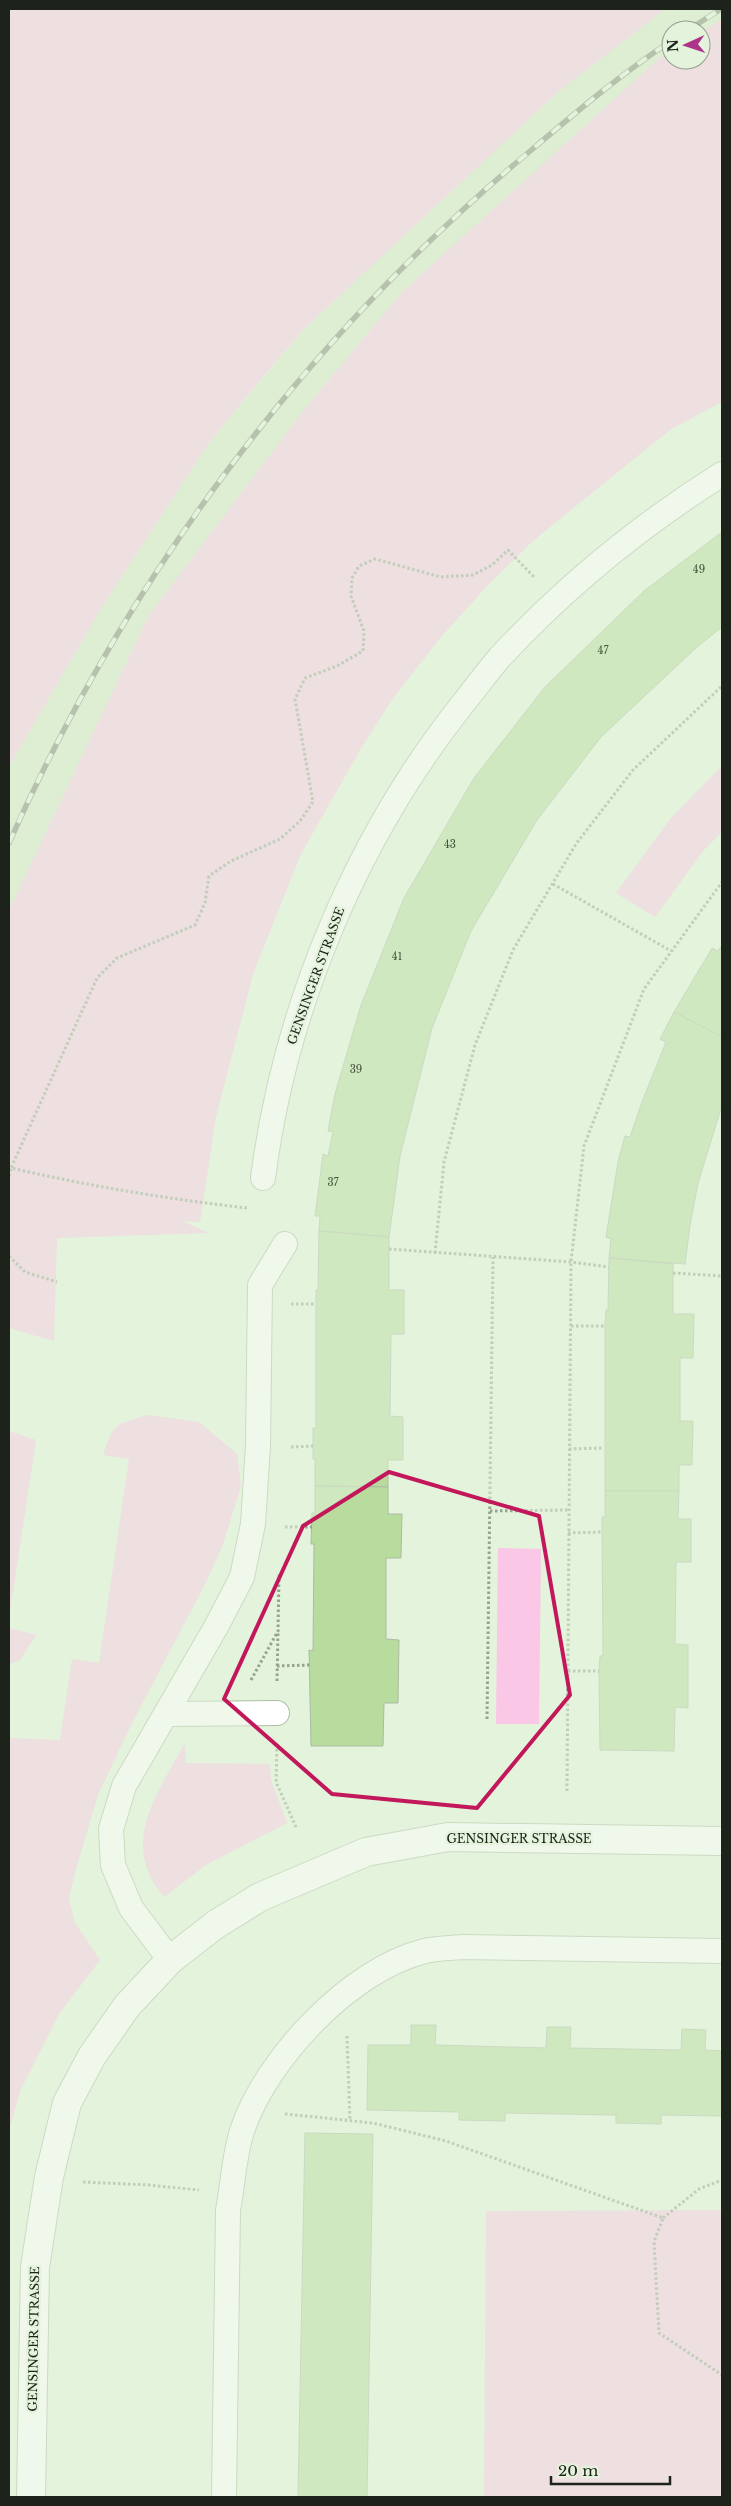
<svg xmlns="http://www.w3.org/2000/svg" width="731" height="2506" font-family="'Libre Baskerville',serif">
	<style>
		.built { fill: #d7e9cb }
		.green { fill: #fac7e6 }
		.building { fill: #b8dc9e; stroke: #adbba4 }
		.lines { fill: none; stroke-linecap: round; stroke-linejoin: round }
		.service-casing { stroke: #afbda7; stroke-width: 26 }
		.tertiary-casing { stroke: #afbda7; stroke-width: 30 }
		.path { stroke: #97a290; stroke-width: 3; stroke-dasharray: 2.5 2.5; stroke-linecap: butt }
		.service { stroke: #fff; stroke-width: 24 }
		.tertiary { stroke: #fff; stroke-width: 28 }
		.rail-casing { stroke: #7e8878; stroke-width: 5.5 }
		.rail { stroke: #e4f3db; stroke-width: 4; stroke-dasharray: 11; stroke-linecap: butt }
		.marked { fill: none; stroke: #c2185b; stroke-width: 4; stroke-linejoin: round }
		.labels { text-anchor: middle; stroke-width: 4.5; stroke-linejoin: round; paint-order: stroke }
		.number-label { font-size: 10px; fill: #44503b }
		.street-label { font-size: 12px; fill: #1d221a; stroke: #e4f3db }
	</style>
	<rect width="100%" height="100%" fill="#e4f3db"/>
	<!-- built -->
	<polygon class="built" points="665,9 722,9 722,19 701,32 701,30 671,30 671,50 402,292 307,406 149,615 9,910 9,767 100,610 208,444 304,329 558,92"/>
	<!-- green -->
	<g class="green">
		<polygon points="9,9 665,9 558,92 304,329 263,377 208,444 100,610 9,767"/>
		<polygon points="722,19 722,402 671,429 534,540 488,585 440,638 391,701 360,750 301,854 253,974 216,1117 200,1222 182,1221 209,1233 57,1238 54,1341 9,1328 9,910 149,615 307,406 402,292 665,53 671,50 671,60 701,60 701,32"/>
		<polygon points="722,766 722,832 703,851 655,917 616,893 671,818"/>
		<path d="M 147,1415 L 199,1422 L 237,1454 L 241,1486 L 222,1547 L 205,1584 L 130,1727 L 98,1795 L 76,1869 L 69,1898 L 74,1921 L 100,1960 L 59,2014 L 20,2091 L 9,2131 L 9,1738 L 60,1740 L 72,1659 L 99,1663 L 129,1459 L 103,1455 C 114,1423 115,1425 147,1415 Z"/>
		<polygon points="9,1431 36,1440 9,1618"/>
		<polygon points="498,1548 541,1549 539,1724 496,1724"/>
		<polygon points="9,1628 36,1635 20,1660 9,1664"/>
		<path d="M 185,1743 L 186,1763 L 270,1764 L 271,1780 L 287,1823 L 206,1865 L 164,1897 C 118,1843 158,1793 185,1743 Z"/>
		<polygon points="722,2210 722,2497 484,2497 486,2211"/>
	</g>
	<!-- building -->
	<g class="building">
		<polygon points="722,532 722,627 697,647 601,737 537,820 471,931 432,1028 400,1156 389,1237 319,1231 320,1216 315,1216 323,1154 328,1156 333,1132 328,1131 335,1094 361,1005 404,898 474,778 545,687 644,591"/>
		<polygon points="722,945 722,1037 674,1012 712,948 718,951"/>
		<polygon points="674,1012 722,1037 722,1105 698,1183 690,1225 685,1264 609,1258 611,1239 606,1237 618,1162 625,1136 630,1137 642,1102 666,1042 660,1039"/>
		<polygon points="319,1231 389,1237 389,1290 404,1290 404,1334 391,1334 390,1416 403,1417 403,1460 388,1460 388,1487 315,1486 315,1459 313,1459 313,1428 316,1428 316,1290 318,1290"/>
		<polygon points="609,1258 673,1264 673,1314 694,1314 693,1358 680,1358 680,1421 693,1421 692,1465 679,1465 679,1491 605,1491 605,1326 606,1310 608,1310"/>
		<polygon points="315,1486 388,1487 388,1514 402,1514 401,1558 386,1558 386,1639 399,1640 398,1703 384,1703 383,1746 311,1746 309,1650 313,1651 314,1544 311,1544 312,1513 315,1513"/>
		<polygon points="605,1491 679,1491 678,1519 691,1519 691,1562 676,1562 675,1644 688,1645 688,1708 675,1707 674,1751 600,1750 599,1671 600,1656 603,1656 602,1517 605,1517"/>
		<polygon points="411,2025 436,2025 435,2045 546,2048 547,2027 571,2027 570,2048 681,2050 682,2029 706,2030 705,2050 722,2051 722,2116 661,2115 661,2124 616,2123 616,2115 505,2113 505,2121 459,2120 459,2112 367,2110 368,2045 411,2045"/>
		<polygon points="305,2133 373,2134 367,2497 298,2497"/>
	</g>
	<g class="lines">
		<!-- service casing -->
		<g class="service-casing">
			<g id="service">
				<path d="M 263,1178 C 285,1007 357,836 465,701 C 477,686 488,671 500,657 C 566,586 641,525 722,474"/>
				<polyline points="166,1714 277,1713"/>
				<polyline points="170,1960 131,1908 113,1865 111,1829 124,1786 216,1627 242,1577 253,1524 258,1446 260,1285 285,1244"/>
				<path d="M 224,2497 L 228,2210 C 233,2184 234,2154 243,2128 C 268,2057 351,1969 425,1951 C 437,1948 451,1948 463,1947 L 722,1951"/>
			</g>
		</g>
		<!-- tertiary casing -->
		<g class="tertiary-casing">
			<polyline id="tertiary" points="31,2497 35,2267 49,2177 67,2103 92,2056 127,2006 170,1960 215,1925 260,1897 366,1852 448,1837 722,1841"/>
		</g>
		<!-- path -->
		<g class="path">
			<polyline points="553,884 671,951"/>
			<polyline points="9,1176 11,1168"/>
			<path d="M 247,1208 C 167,1199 89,1186 11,1168 L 97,978 L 117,958 L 195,925 L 205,903 L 209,876 L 231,861 L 280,839 L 300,821 L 313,802 L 295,699 L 305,678 L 337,666 L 363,651 L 364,631 L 351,596 L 352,578 L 359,566 L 375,559 L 441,577 L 473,575 L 492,565 L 508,550 L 535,578"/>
			<polyline points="389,1249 571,1262 609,1267"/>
			<polyline points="435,1253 444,1162 475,1045 513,950 576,844 633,770 722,686"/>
			<polyline points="9,1256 25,1272 57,1282"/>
			<polyline points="673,1273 722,1276"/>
			<polyline points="291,1304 316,1304"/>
			<polyline points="571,1326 605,1326"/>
			<polyline points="291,1447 313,1446"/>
			<polyline points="569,1449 604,1448"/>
			<polyline points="490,1511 569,1510"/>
			<polyline points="285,1527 312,1527"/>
			<polyline points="568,1533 602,1532"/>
			<polyline points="277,1666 310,1665"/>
			<polyline points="568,1671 599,1671"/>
			<polyline points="251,1680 278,1631 279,1573"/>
			<polyline points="277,1681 278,1632"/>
			<polyline points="487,1719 493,1257"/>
			<polyline points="277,1744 276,1782 296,1827"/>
			<polyline points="567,1791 571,1262 584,1146 644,989 722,882"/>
			<polyline points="347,2036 350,2121"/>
			<polyline points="285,2114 373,2123 446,2141 663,2218 654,2242 659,2333 722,2375"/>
			<polyline points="83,2182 149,2185 199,2190"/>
			<polyline points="663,2218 699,2189 722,2180"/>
		</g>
		<!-- service -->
		<use href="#service" class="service"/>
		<!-- tertiary -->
		<use href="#tertiary" class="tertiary"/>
		<!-- rail casing -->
		<g class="rail-casing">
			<g id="rail">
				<polyline points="688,30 721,9"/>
				<path d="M 9,843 C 128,576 305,339 529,152 C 575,113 621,74 671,41"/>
			</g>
		</g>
		<!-- rail -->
		<use href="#rail" class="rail"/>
	</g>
	<!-- marked area -->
	<path d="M0 0H731V2506H0ZM 389,1472 L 539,1516 L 570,1695 L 477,1808 L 332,1794 L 224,1699 L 303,1526 Z" fill="#e4f3db" fill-opacity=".55" fill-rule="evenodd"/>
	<path class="marked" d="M 389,1472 L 539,1516 L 570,1695 L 477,1808 L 332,1794 L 224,1699 L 303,1526 Z"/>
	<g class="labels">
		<!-- number labels -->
		<g class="number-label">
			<text x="699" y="573">49</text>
			<text x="603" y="654">47</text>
			<text x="450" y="848">43</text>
			<text x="397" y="960">41</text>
			<text x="356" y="1073">39</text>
			<text x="333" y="1186">37</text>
		</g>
		<!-- street labels -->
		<g class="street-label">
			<text transform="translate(316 976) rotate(-70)" y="4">GENSINGER STRASSE</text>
			<text x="519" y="1843">GENSINGER STRASSE</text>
			<text transform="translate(34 2339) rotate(-89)" y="4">GENSINGER STRASSE</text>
		</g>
	</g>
	<!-- border -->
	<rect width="731" height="2506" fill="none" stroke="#1d221a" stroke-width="20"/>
	<!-- north arrow -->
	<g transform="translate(686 45) rotate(267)"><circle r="24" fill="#e4f3db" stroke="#949f8e"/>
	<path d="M0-4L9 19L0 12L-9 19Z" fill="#ac3388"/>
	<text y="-8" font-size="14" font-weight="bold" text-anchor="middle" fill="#1d221a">N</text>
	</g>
	<!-- scale -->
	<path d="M551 2476v8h119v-8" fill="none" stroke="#1d221a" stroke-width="2.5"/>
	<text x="558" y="2476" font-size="15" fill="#1d221a" stroke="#e4f3db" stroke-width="4" paint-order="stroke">20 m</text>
</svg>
